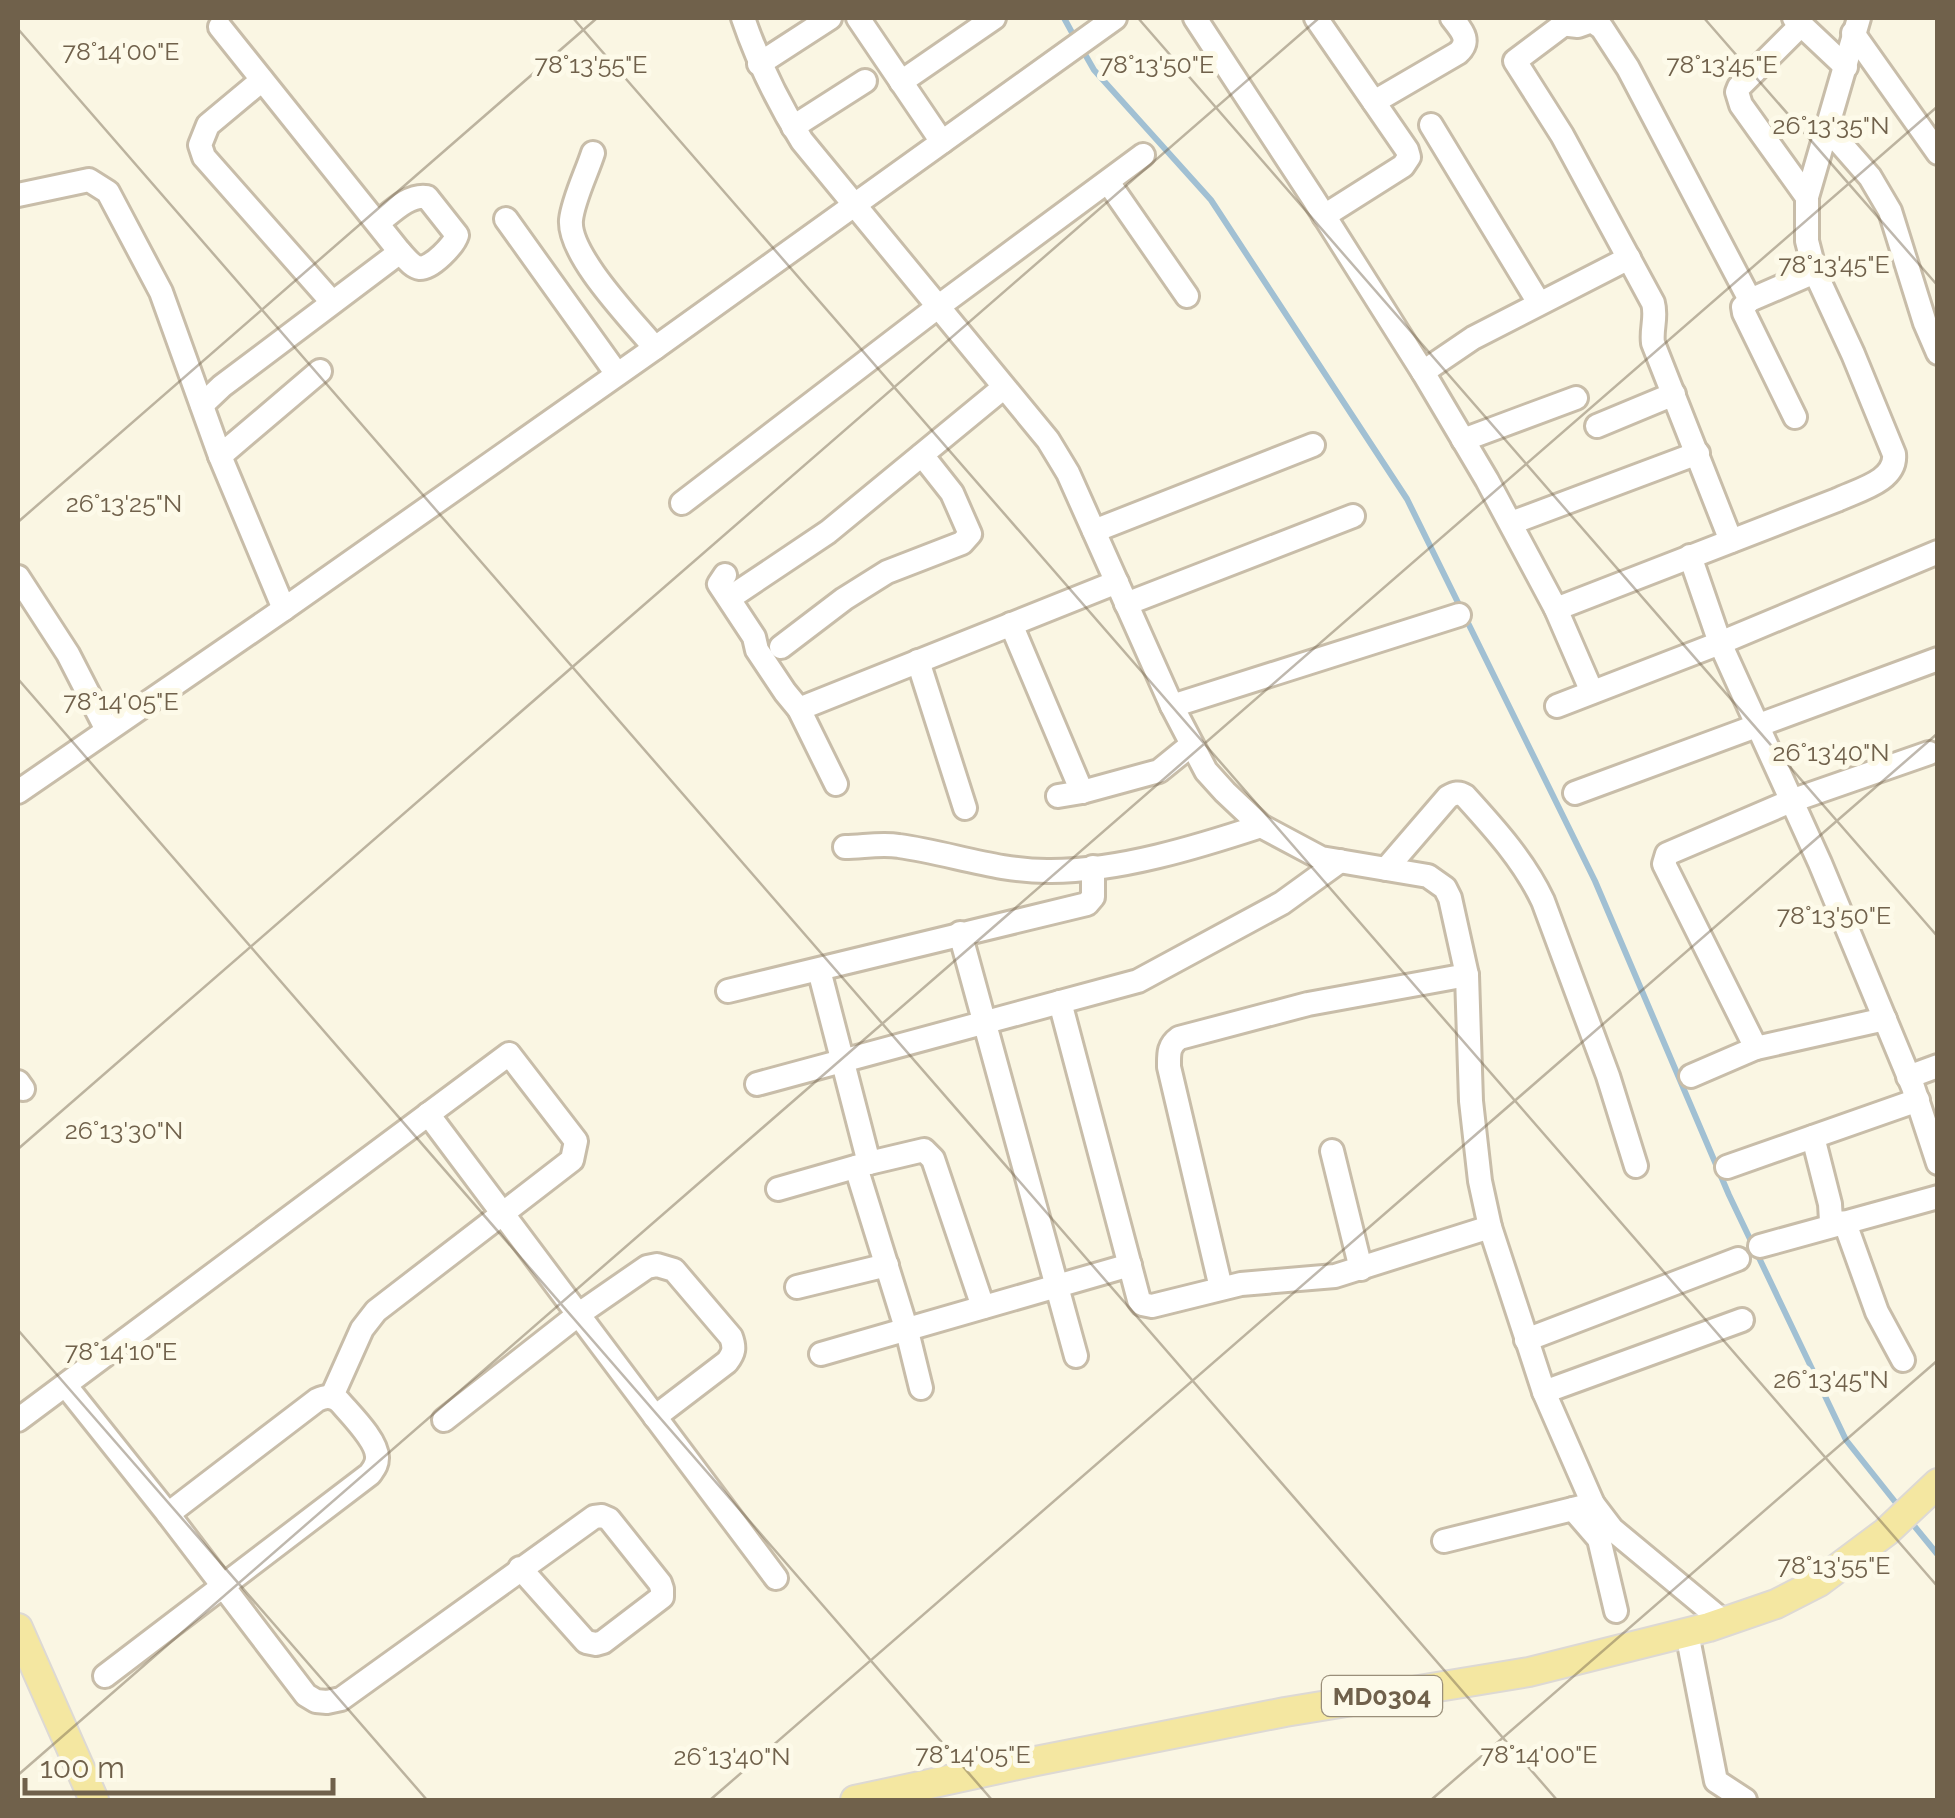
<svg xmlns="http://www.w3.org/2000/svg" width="1955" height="1818" font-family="Raleway,sans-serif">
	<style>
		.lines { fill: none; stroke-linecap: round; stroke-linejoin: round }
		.stream { stroke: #a1c0d3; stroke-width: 6 }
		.minor-casing { stroke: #c8bda9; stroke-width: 28 }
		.major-casing { stroke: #ddd9d4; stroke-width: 32 }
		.minor { stroke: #fff; stroke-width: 22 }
		.major { stroke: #f4e7a1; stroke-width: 28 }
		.ticks { fill: none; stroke: #70614b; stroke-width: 2.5; stroke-opacity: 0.45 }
		.labels { text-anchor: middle; stroke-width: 10; stroke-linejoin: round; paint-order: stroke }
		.shield { fill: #fdfae9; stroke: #9a8f7a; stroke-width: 2.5 }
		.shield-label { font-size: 25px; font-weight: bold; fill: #70614b }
		.ticks-label { font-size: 25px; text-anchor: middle; fill: #70614b; stroke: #fdfae9; stroke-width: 10; stroke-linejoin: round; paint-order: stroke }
	</style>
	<rect width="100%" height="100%" fill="#faf6e3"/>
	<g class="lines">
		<!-- stream -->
		<g class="stream">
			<polyline points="1064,18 1075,38"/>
			<polyline points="1082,49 1094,70 1211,200 1407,499 1595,881 1729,1195 1846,1440 1900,1508"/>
			<polyline points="1911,1522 1938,1555"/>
		</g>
		<!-- minor casing -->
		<g class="minor-casing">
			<g id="minor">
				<path d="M 743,18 C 758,62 777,101 802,141 L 1048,440 L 1068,473 L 1172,706 L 1206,771 L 1225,792 L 1261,826 L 1321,858 L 1428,876 L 1445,888 L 1450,898 L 1467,975 L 1471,1101 L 1480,1181 L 1490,1227 L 1544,1392 L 1593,1504 L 1612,1529 L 1724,1622"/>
				<polyline points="858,18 942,142"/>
				<polyline points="1195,18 1313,198 1423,372 1487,480 1556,609 1592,692"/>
				<polyline points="1316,18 1407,150 1409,157 1403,166 1324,216"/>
				<polyline points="1564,18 1569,25 1578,26 1592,21 1602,28 1628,68 1750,300"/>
				<polyline points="1794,18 1846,67"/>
				<path d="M 1567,22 L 1515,61 L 1562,135 L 1653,303 C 1657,317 1651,329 1653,343 L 1731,541"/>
				<polyline points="1801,25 1739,87 1737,92 1741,105 1807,197"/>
				<path d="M 220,27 L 400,252 C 405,257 412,267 420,268 C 432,268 454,245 457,235 L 427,197 C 409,194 392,212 378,223"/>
				<polyline points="1853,33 1938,153"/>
				<polyline points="759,64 830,18"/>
				<polyline points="262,80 208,125 200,145 204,157 332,302"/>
				<polyline points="901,82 994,18"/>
				<path d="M 1374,102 L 1458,53 C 1472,40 1461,30 1452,18"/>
				<polyline points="1431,125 1539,303"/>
				<polyline points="793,127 865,81"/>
				<polyline points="1827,128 1870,177 1890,211 1925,323 1938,353"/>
				<path d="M 593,153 C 587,172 573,200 571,220 C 568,255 632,320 655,348"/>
				<polyline points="1108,182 1187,296"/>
				<polyline points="18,195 89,180 108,192 161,292 220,456 284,609"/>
				<polyline points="506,219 617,374"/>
				<polyline points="1423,372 1473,338 1629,258"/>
				<polyline points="202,405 222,386 400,252"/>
				<polyline points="1795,417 1744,313 1743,307 1750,300 1815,272"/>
				<polyline points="1597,426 1674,394"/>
				<polyline points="1463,440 1576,398"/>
				<polyline points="220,456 320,371"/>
				<polyline points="682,503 939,306 1143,155"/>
				<polyline points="1511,523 1698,453"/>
				<polyline points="1094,531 1313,445"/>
				<polyline points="1690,556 1720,643 1820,863 1913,1087 1938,1163"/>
				<polyline points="725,575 719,584 754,637 757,650 785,692 799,709 836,784"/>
				<polyline points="18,577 68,654 107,730"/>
				<polyline points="737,593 828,532 1003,388"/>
				<polyline points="1126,604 1353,516"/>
				<path d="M 1556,609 L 1837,500 C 1858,490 1897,481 1894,454 L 1853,354 L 1815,272 L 1807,241 L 1807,197 L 1859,18"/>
				<polyline points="1011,624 1082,792"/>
				<polyline points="781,647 844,599 887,572 962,543 970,534 952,493 922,455"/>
				<polyline points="918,661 965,808"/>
				<polyline points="1172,706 1459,615"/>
				<polyline points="1557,706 1720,643 1938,552"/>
				<polyline points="799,709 1117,582"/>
				<polyline points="18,792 284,609 655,348 1115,18"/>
				<polyline points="1575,793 1938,659"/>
				<polyline points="1058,796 1082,792 1159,771 1191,745"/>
				<path d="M 845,847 C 862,847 881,843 899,846 C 950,853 999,872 1051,871 C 1119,871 1197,847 1261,826"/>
				<path d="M 1386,869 L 1448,797 C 1455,793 1459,792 1465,796 C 1495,829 1524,861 1543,901 L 1608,1076 L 1636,1166"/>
				<polyline points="960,933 1076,1356"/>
				<polyline points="819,970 869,1163"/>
				<polyline points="728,991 1087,904 1093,897 1093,867"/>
				<polyline points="1060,1002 1139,1300 1142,1304 1152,1306 1241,1284 1335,1276 1490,1227"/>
				<polyline points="1756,1048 1664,864 1667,854 1791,801 1929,753"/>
				<polyline points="1691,1076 1756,1048 1885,1019"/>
				<polyline points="1908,1077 1938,1066"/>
				<polyline points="18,1082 23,1089"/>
				<polyline points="757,1084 1138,981 1282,903 1340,861"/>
				<polyline points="428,1114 776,1578"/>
				<polyline points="1813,1137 1830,1204 1831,1221 1845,1223 1877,1312 1903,1360"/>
				<polyline points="1332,1151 1361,1269"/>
				<polyline points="856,1167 907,1331 921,1388"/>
				<polyline points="1727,1167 1918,1100"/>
				<polyline points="778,1189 869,1163 924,1150 933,1159 983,1307"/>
				<polyline points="1760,1246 1938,1197"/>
				<polyline points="797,1287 887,1265"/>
				<path d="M 1221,1288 L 1169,1067 C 1169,1054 1168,1046 1179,1038 L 1308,1004 L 1467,975"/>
				<polyline points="1526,1340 1738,1259"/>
				<polyline points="821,1354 1130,1265"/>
				<polyline points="66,1386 168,1514 306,1695 316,1701 327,1702 341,1699 594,1517 602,1516 609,1519 660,1583 662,1589 662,1597 603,1642 596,1644 586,1642 520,1568"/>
				<polyline points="1544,1392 1742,1320"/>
				<polyline points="18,1420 509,1054 576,1141 572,1160 376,1311 362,1329 332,1396"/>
				<path d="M 444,1420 L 579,1314 L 647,1267 L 657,1265 L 674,1270 L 731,1337 C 735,1348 734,1353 727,1362 L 655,1417"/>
				<polyline points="1573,1509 1599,1539 1616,1611"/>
				<polyline points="1444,1541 1593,1504"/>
				<polyline points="1687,1633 1716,1781 1745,1800"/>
				<path d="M 105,1676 L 370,1474 C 374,1468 377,1465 377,1458 C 378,1441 350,1414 339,1401 C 331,1396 326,1396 317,1400 L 168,1514"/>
			</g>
		</g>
		<!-- major casing -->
		<g class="major-casing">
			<g id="major">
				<polyline points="18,1628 94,1800"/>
				<polyline points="855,1800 1036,1761 1285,1712 1529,1672 1709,1627 1776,1604 1819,1582 1886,1532 1938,1483"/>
			</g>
		</g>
		<!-- minor -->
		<use href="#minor" class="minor"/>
		<!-- major -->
		<use href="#major" class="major"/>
	</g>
	<!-- ticks -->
	<path class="ticks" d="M 573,18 L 1938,1587M 1138,18 L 1938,937M 1704,18 L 1938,286M 18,29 L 1557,1800M 18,522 L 597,18M 18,679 L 992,1800M 18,1149 L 1319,18M 18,1330 L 427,1800M 18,1775 L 1938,106M 710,1800 L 1938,733M 1431,1800 L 1938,1360"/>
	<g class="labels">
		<!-- shield labels -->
		<rect class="shield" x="1322" y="1676" width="120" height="40" rx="8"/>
		<g class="shield-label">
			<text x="1382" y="1705">MD0304</text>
		</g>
	</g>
	<g class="ticks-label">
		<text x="121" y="60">78°14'00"E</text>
		<text x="1722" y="73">78°13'45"E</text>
		<text x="1157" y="73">78°13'50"E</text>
		<text x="591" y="73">78°13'55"E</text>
		<text x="1831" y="134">26°13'35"N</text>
		<text x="1834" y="273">78°13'45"E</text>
		<text x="124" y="512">26°13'25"N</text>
		<text x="121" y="710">78°14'05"E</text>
		<text x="1831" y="761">26°13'40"N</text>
		<text x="1834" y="924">78°13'50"E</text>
		<text x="124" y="1139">26°13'30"N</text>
		<text x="121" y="1360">78°14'10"E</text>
		<text x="1831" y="1388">26°13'45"N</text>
		<text x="1834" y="1574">78°13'55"E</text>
		<text x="973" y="1763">78°14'05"E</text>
		<text x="1539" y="1763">78°14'00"E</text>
		<text x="732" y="1765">26°13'40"N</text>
	</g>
	<!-- border -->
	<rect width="1955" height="1818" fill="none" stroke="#70614b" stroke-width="40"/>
	<!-- scale -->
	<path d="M25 1778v15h308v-15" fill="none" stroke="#70614b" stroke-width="5"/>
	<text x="40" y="1778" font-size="30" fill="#70614b" stroke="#fdfae9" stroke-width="8" paint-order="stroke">100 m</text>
</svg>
